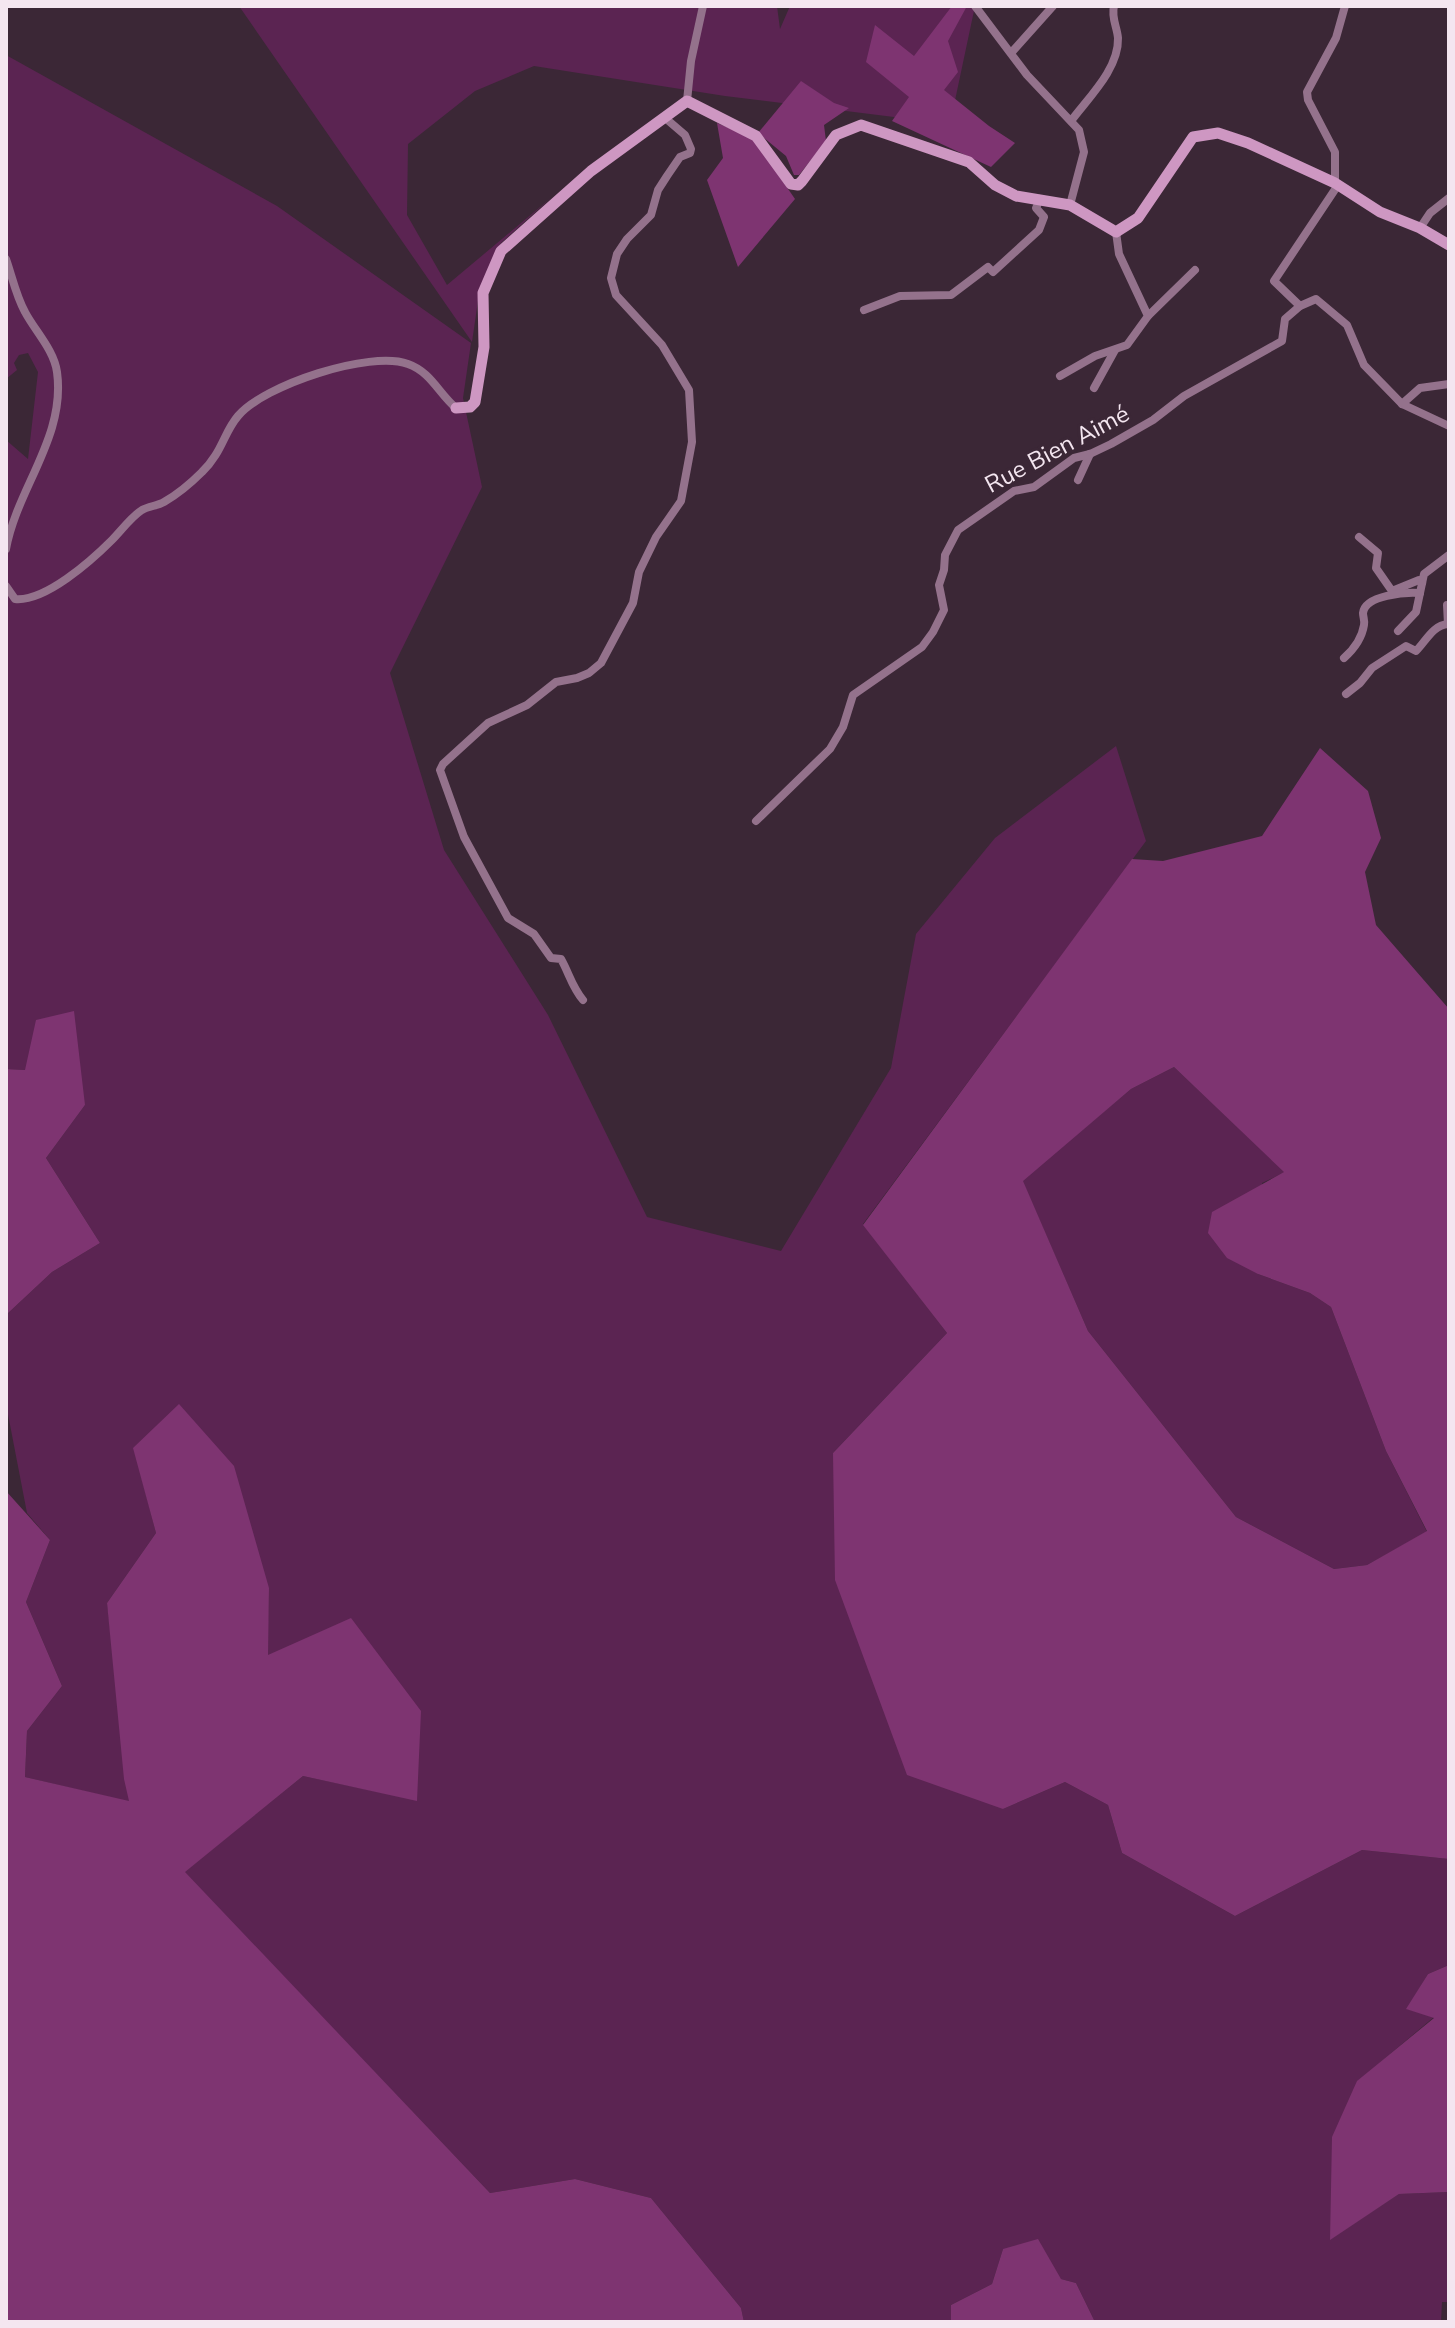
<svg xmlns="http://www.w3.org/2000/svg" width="1455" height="2328" font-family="'Nunito Sans',sans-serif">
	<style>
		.green { fill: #5b2452 }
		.forest { fill: #7e3471; fill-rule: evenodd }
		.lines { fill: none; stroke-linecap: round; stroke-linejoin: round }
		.street { stroke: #94728c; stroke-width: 8 }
		.secondary { stroke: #ce97c2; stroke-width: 11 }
		.labels { text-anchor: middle; stroke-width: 6; stroke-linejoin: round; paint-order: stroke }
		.street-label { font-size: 24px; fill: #f4e6f0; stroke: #3b2736 }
	</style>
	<rect width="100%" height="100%" fill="#3b2736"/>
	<!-- green -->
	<g class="green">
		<polygon points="239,6 777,6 780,29 790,6 975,6 950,124 725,96 534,66 475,91 408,144 407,215 447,285 552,197 501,243 480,287 472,342"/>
		<polygon points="6,55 277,206 471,343 463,398 482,487 390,673 444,850 548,1015 647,1217 781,1251 891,1068 916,934 995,838 1116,746 1146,841 863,1224 947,1333 833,1453 1003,1809 1065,1782 1108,1805 1122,1853 1235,1916 1362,1850 1449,1859 1449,1965 1428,1974 1407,2009 1434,2017 1358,2081 1330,2239 1399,2194 1449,2192 1449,2302 1442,2302 1441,2322 1095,2322 1076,2283 1061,2279 1003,2249 992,2284 951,2305 951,2322 744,2322 741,2308 651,2198 575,2179 490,2193 184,1872 303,1776 416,1800 267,1655 269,1588 134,1448 156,1533 107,1603 130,1802 25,1777 27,1731 62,1686 26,1602 50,1540 27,1513 6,1404 6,1315 52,1272 100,1243 46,1158 85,1105 25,1070 6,1069 6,440 28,459 38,372 28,353 19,355 14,363 17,370 6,379"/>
		<polygon points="1174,1067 1285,1172 1262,1183 1258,1274 1310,1293 1331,1307 1386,1451 1427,1532 1367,1565 1334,1569 1236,1517 1088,1331 1022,1180 1131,1089"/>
	</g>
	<!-- forest -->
	<g class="forest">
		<polygon points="952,6 967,6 948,41 958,72 944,90 989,126 1015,143 991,167 892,121 909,97 866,62 875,25 914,56"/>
		<polygon points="801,81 834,103 849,108 824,125 826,141 799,175 794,175 786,156 758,133"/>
		<polygon points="717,123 753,138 795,199 738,267 707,180 723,158"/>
		<path d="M 1320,748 L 1368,791 L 1381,838 L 1365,872 L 1376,925 L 1449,1009 L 1449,1859 L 1362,1850 L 1235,1916 L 1122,1853 L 1108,1805 L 1065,1782 L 1003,1809 L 907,1775 L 835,1580 L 833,1453 L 947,1333 L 863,1225 L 1132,859 L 1163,861 L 1262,836 ZM 1174,1067 L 1284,1172 L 1212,1212 L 1208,1233 L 1227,1258 L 1258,1274 L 1310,1293 L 1331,1307 L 1386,1451 L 1427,1531 L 1367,1565 L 1334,1569 L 1236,1517 L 1088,1331 L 1023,1181 L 1131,1089 Z"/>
		<polygon points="74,1011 85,1105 46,1158 100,1243 52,1272 6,1315 6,1069 25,1070 36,1020"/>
		<polygon points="179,1404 234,1466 269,1588 268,1655 351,1618 421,1711 417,1801 303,1776 185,1872 490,2193 575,2179 651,2198 741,2308 744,2322 6,2322 6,1491 50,1540 26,1602 62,1686 27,1731 25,1777 129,1801 124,1779 107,1603 156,1533 133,1448"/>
		<polygon points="1449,1965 1449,2192 1399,2194 1330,2240 1332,2137 1357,2081 1434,2018 1406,2009 1428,1974"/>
		<polygon points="1038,2239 1061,2279 1076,2283 1095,2322 951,2322 951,2305 992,2284 1003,2249"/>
	</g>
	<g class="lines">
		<!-- street -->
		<g class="street">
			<polyline points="975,6 1027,75 1079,130 1084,152 1070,205"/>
			<polyline points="1012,52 1053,6"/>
			<polyline points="687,101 691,61 703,6"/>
			<path d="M 1071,121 C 1088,98 1119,69 1118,38 C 1117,27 1111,17 1114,6"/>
			<polyline points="1335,183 1335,152 1308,100 1307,92 1336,38 1345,6"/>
			<polyline points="1420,228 1430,213 1449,198"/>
			<path d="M 6,259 C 12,276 16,296 25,312 C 35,331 54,350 57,372 C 66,437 17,488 6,549"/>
			<polyline points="1300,306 1274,281 1338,185"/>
			<polyline points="864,310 900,296 951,295 988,267 993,272 1039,230 1044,217 1036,208 1040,199"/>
			<polyline points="1148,316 1195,270"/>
			<polyline points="1060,376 1095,356 1127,345 1148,316 1119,254 1116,232"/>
			<polyline points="1094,388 1115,350"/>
			<polyline points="1402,404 1420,388 1449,384"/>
			<polyline points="1078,480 1090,454"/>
			<polyline points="1359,537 1378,553 1376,568 1392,591 1419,580 1422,583"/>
			<path d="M 6,586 L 15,599 C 45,602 91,561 112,540 C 121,531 131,517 142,510 C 149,506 157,506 164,502 C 178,494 191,483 202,472 C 222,453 224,432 238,416 C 264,385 370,350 408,364 C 431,372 439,394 456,408"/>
			<polyline points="1398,631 1416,612 1424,574 1449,555"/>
			<path d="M 1344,658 C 1353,650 1362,638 1364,625 C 1365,621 1363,617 1363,613 C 1365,595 1406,592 1420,593"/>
			<path d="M 1346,694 L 1360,683 L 1372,668 L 1406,646 L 1416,651 C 1426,641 1433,625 1448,624 L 1447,605 L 1449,605"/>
			<polyline points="756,821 830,749 843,727 853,695 922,647 933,632 944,610 939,585 944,570 945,555 958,530 1014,491 1034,487 1074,458 1090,454 1111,444 1153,420 1184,396 1282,341 1285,319 1300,306 1316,299 1347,325 1364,365 1402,404 1449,426"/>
			<path d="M 583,1000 C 572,987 569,973 561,959 L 551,958 L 534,934 L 508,918 L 464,837 L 440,770 L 443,764 L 488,723 L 527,705 L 556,682 L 577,678 L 589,673 L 601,663 L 633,603 L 639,572 L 656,537 L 681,501 L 692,442 L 689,390 L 662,345 L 616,295 L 611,278 L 617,254 L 627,239 L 651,215 L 658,190 L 667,176 L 680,157 L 690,153 L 691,149 L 685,135 L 664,117"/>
		</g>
		<!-- secondary -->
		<polyline class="secondary" points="456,408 470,407 475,402 484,347 483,293 501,251 591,171 687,101 756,136 791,184 798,185 802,181 836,135 861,125 969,162 995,185 1016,196 1070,205 1116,232 1138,218 1193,137 1218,133 1248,143 1335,183 1380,212 1420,228 1449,245"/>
	</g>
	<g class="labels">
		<!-- street labels -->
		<g class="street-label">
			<text transform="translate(1057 449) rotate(-28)" y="8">Rue Bien Aimé</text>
		</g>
	</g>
	<!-- border -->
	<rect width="1455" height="2328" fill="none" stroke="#f4e6f0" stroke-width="16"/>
</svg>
